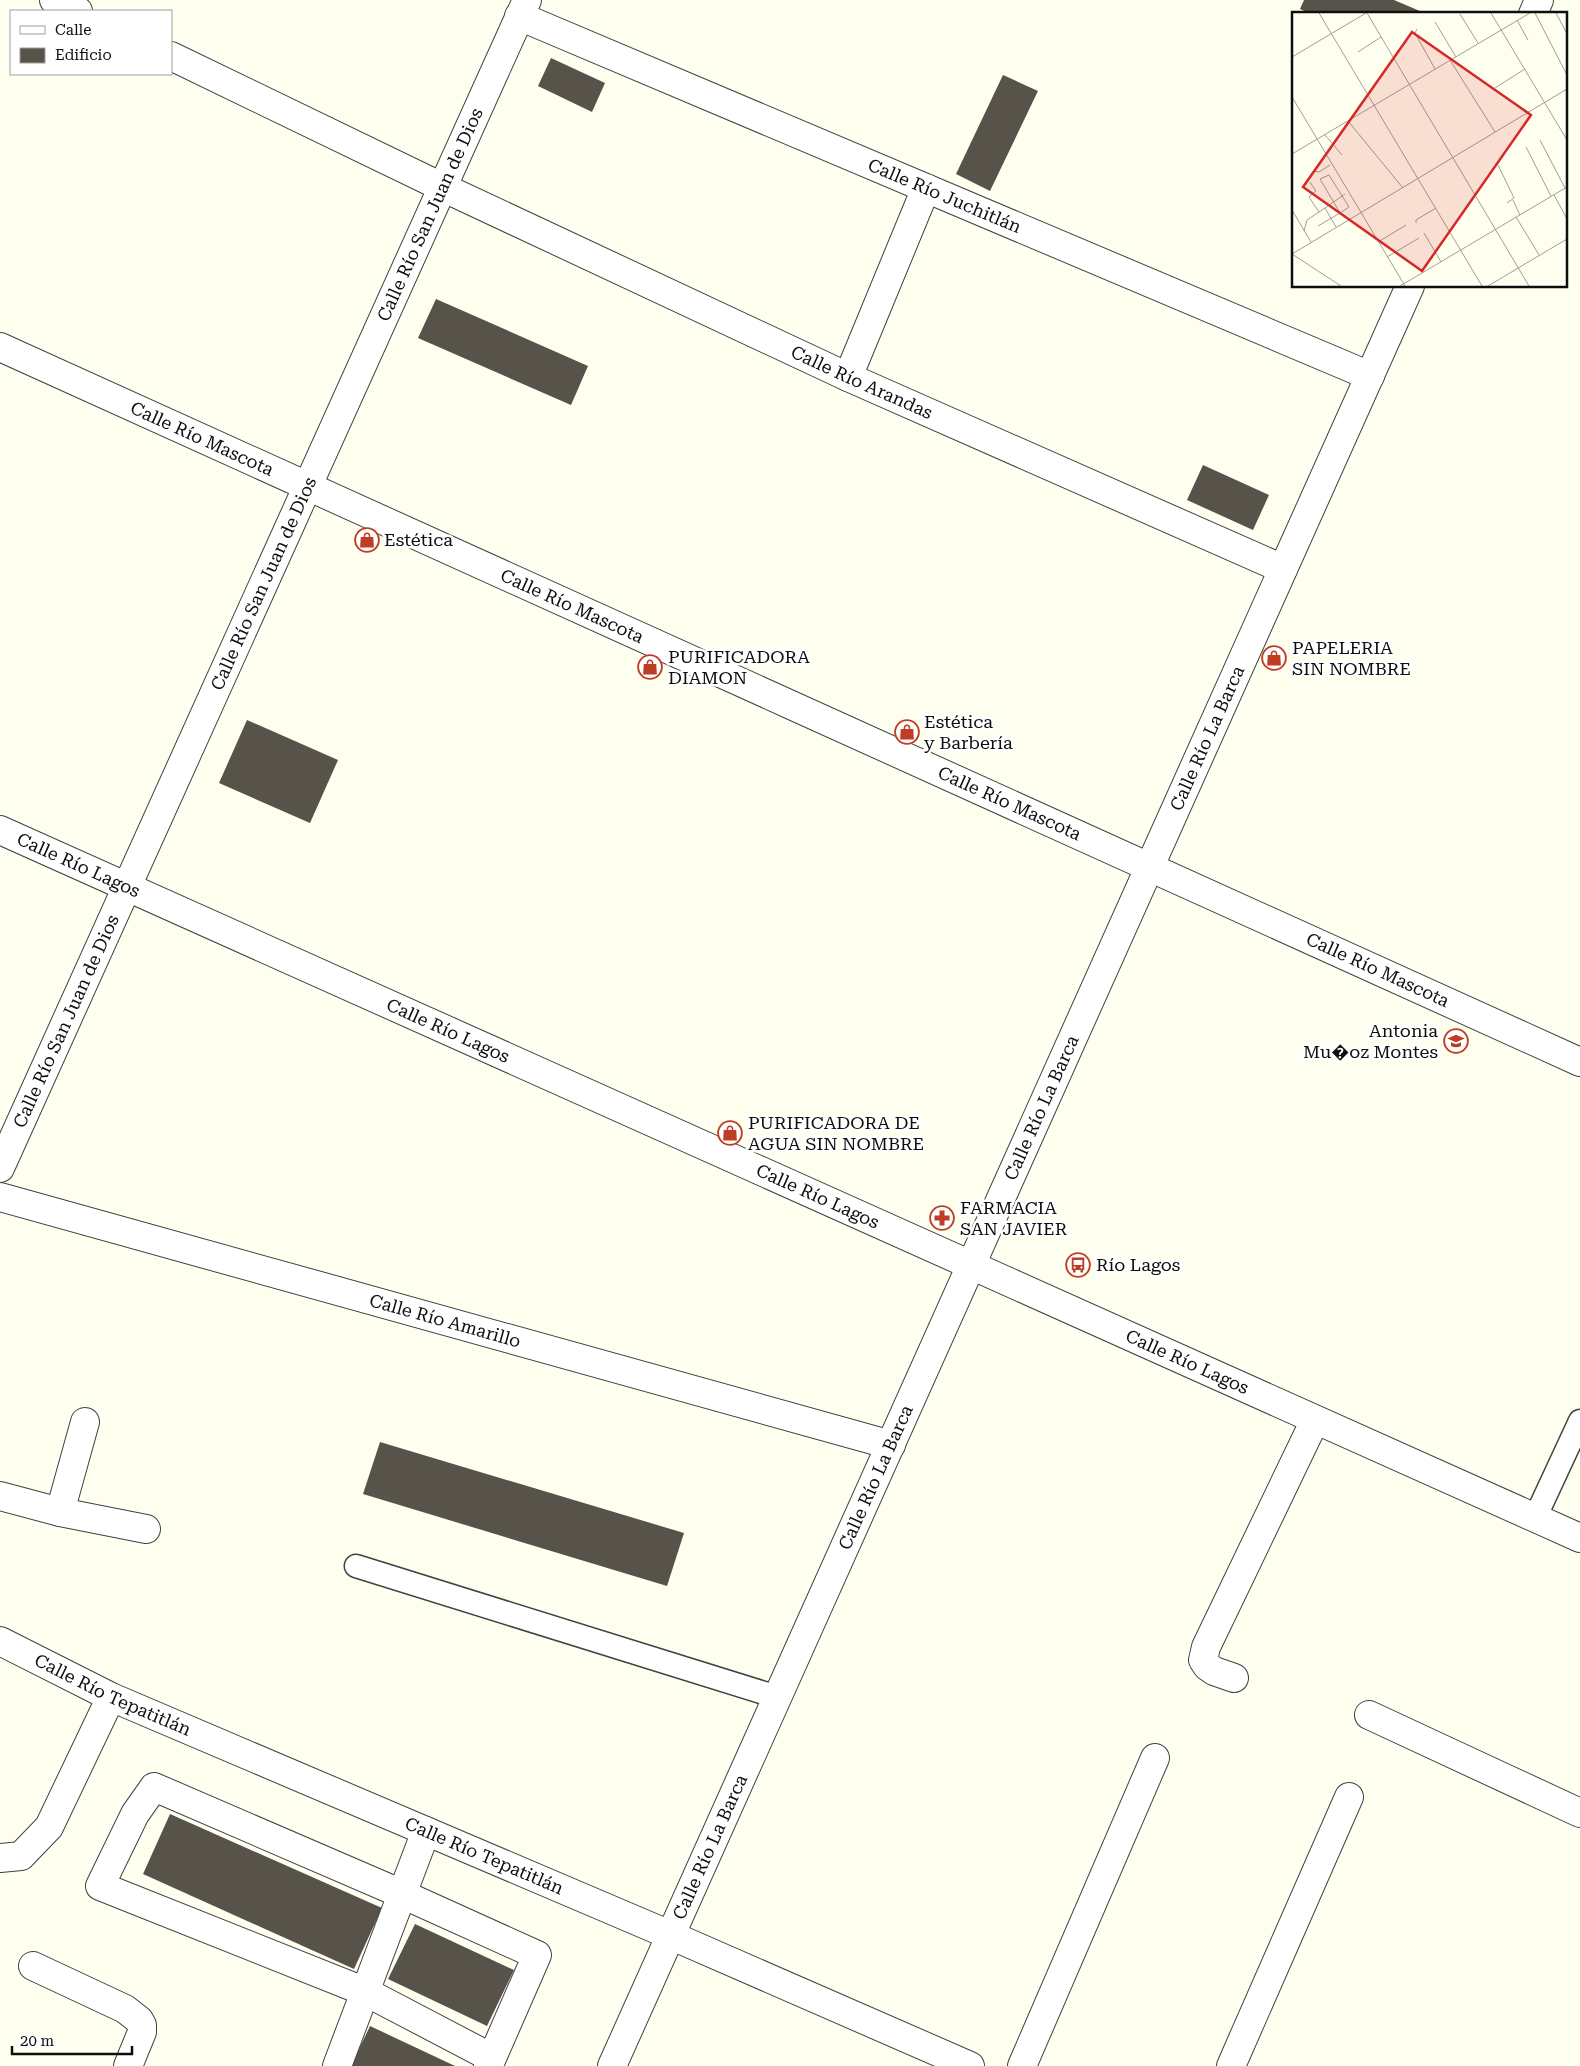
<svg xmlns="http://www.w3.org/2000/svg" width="1580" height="2066" font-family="'Roboto Serif',serif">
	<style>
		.building { fill: #57524a }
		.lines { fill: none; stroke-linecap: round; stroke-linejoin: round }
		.lane-casing { stroke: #414141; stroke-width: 25 }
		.street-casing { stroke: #414141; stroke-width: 30 }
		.lane { stroke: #fff; stroke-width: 22 }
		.street { stroke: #fff; stroke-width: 28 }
		.labels { text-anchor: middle; stroke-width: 5; stroke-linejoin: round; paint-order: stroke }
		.street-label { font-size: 18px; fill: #0e0e0e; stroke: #fff }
		.poi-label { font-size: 18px; fill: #0e0e0e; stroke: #fff; text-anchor: start }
		.inset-road { fill: none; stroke: #9f9f95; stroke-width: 1 }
		.view { fill: #d62828; fill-opacity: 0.15; stroke: #d62828; stroke-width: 2.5 }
		.inset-edge { fill: none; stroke: #0e0e0e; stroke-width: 2.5 }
	</style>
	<rect width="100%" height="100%" fill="#ffffef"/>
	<!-- building -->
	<g class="building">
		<polygon points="1304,0 1394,0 1427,14 1311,14 1300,9"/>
		<polygon points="551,58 605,83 592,112 538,86"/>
		<polygon points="1003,75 1038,91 990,191 956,174"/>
		<polygon points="436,299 588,366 571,405 418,338"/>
		<polygon points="1203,465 1269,495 1253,530 1187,500"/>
		<polygon points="247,720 338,760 310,823 219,783"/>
		<polygon points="380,1442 684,1533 667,1586 363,1494"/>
		<polygon points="170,1814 382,1908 354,1969 143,1874"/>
		<polygon points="415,1924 514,1970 487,2026 388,1979"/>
		<polygon points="370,2026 455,2066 351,2066"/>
	</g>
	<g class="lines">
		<!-- lane casing -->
		<g class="lane-casing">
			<g id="lane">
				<polyline points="1535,1518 1580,1421"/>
				<polyline points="356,1566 777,1697"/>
			</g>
		</g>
		<!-- street casing -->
		<g class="street-casing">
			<g id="street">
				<polyline points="54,0 78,11"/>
				<polyline points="1533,14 1539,0"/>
				<path id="s1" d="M 519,16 L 1370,376"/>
				<path id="s2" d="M 171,56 L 442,187 L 848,377 L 1283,569"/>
				<path id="s3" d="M 0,347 C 526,587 1054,822 1580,1062"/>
				<polyline points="848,377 926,188"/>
				<path id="s4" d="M 0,830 L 1580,1538"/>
				<path id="s5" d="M 0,1168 L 527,0"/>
				<path id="s6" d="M 0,1197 L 891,1445"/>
				<polyline points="0,1496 60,1512 146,1529"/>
				<polyline points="60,1512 85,1422"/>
				<path id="s7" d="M 0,1641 L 111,1697 L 670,1935 L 970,2066"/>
				<polyline points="1234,1678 1214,1671 1207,1666 1203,1660 1206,1647 1315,1420"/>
				<polyline points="1369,1715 1580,1813"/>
				<polyline points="0,1858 21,1856 49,1827 111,1697"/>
				<polyline points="33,1966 125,2009 139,2020 142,2025 142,2032 128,2066"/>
				<polyline points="337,2066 426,1831"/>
				<polyline points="488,2066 492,2058 537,1955 402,1894 154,1787 135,1814 100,1886 366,1992 492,2058"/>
				<path id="s8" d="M 612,2066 L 1410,286"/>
				<polyline points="1022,2066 1155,1758"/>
				<polyline points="1231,2066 1349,1797"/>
			</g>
		</g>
		<!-- lane -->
		<use href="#lane" class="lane"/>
		<!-- street -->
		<use href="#street" class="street"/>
	</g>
	<!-- icons -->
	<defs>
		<g id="shop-ring" transform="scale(1.25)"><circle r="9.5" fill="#fff" stroke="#bf3d25" stroke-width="1.5"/><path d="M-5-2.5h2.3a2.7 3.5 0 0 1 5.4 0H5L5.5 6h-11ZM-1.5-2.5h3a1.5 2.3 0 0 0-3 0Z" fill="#bf3d25"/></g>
		<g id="school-ring" transform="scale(1.25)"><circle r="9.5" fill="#fff" stroke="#bf3d25" stroke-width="1.5"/><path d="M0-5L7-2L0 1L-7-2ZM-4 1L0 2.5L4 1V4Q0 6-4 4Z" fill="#bf3d25"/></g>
		<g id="pharmacy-ring" transform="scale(1.25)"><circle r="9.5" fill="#fff" stroke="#bf3d25" stroke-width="1.5"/><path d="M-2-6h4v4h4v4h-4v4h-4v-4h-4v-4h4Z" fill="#bf3d25"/></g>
		<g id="bus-ring" transform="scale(1.25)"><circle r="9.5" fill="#fff" stroke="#bf3d25" stroke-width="1.5"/><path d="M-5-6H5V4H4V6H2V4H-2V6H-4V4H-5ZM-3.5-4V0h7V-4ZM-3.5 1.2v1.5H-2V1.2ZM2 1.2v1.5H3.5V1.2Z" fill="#bf3d25"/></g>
	</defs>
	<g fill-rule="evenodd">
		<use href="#shop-ring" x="367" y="540"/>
		<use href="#shop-ring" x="1274" y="658"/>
		<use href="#shop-ring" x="650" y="667"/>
		<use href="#shop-ring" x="907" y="732"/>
		<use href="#school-ring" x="1456" y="1041"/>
		<use href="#shop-ring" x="730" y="1133"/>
		<use href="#pharmacy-ring" x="942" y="1218"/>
		<use href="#bus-ring" x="1078" y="1265"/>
	</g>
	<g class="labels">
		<!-- street labels -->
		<g class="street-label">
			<text dy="6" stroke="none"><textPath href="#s1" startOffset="462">Calle Río Juchitlán</textPath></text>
			<text dy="6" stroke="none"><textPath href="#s5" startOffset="1046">Calle Río San Juan de Dios</textPath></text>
			<text dy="6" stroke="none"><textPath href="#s2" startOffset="764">Calle Río Arandas</textPath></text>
			<text dy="6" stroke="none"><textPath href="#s3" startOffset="222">Calle Río Mascota</textPath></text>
			<text dy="6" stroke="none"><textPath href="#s5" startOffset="641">Calle Río San Juan de Dios</textPath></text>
			<text dy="6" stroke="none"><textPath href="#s3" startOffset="628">Calle Río Mascota</textPath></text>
			<text dy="6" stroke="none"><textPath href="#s8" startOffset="1455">Calle Río La Barca</textPath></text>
			<text dy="6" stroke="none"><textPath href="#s3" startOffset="1108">Calle Río Mascota</textPath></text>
			<text dy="6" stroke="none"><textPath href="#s4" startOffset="86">Calle Río Lagos</textPath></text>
			<text dy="6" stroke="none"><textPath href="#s3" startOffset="1512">Calle Río Mascota</textPath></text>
			<text dy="6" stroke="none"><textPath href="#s5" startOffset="161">Calle Río San Juan de Dios</textPath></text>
			<text dy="6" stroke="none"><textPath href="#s4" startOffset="491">Calle Río Lagos</textPath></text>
			<text dy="6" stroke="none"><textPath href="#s8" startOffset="1050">Calle Río La Barca</textPath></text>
			<text dy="6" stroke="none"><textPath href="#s4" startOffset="896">Calle Río Lagos</textPath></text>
			<text dy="6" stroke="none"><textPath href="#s6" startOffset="462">Calle Río Amarillo</textPath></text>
			<text dy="6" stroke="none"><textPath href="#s4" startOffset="1301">Calle Río Lagos</textPath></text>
			<text dy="6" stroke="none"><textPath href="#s8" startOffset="645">Calle Río La Barca</textPath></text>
			<text dy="6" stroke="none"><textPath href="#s7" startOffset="125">Calle Río Tepatitlán</textPath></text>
			<text dy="6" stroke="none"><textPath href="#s8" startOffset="240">Calle Río La Barca</textPath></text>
			<text dy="6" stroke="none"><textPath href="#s7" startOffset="530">Calle Río Tepatitlán</textPath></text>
		</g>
		<!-- poi labels -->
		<g class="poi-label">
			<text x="384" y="546">Estética</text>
			<text x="1292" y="654">PAPELERIA<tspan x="1292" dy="21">SIN NOMBRE</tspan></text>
			<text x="668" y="663">PURIFICADORA<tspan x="668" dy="21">DIAMON</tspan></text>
			<text x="924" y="728">Estética<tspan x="924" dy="21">y Barbería</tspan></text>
			<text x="1438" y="1037" text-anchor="end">Antonia<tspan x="1438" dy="21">Mu�oz Montes</tspan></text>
			<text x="748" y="1129">PURIFICADORA DE<tspan x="748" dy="21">AGUA SIN NOMBRE</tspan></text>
			<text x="960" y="1214">FARMACIA<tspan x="960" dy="21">SAN JAVIER</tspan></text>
			<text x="1096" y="1271">Río Lagos</text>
		</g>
	</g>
	<!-- overview -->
	<g transform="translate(1292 12)">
		<rect width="275" height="275" fill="#ffffef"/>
		<path class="inset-road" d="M 27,1 L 190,274M 75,1 L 237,274M 199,1 L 275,128M 243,1 L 275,63M 264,1 L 275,22M 168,2 L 186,31M 225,8 L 236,28M 143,10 L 164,45M 125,17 L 123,21 L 143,57M 66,40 L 89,25M 0,45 L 74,1M 158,48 L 203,120M 203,76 L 233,57M 0,85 L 113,274M 56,109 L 111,176M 33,123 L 50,143M 248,128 L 273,176M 234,135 L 259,184M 0,142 L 238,1M 206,153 L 222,186 L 215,191M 21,159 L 27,160 L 38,153M 18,170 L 24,179 L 17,185 L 27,200 L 33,196 L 44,215M 262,183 L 275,207M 221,188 L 228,203M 33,196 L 53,182M 0,198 L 19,230M 224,205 L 247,243M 124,211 L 124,208 L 144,196M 26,214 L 48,201 L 57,195 L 37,163 L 28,167 L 48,201M 12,219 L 15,208 L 27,200M 132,221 L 149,250M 86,230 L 114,213M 0,242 L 275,77M 0,242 L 49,274M 95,245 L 127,226M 108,274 L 275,175M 196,274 L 275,227"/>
		<path class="view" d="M 120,20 L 239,103 L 130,259 L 11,175 Z"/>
		<rect width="275" height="275" class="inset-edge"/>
	</g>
	<!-- legend -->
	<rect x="10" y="10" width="162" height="65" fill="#ffffff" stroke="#9f9f9f"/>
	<rect x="20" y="26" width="25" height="8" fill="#ffffff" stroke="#9f9f9f"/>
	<text x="55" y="35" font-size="15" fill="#0e0e0e">Calle</text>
	<rect x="20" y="48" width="25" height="15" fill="#57524a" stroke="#9f9f9f"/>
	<text x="55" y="60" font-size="15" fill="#0e0e0e">Edificio</text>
	<!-- scale -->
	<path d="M12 2046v8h120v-8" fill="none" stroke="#0e0e0e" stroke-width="2.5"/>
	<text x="20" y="2046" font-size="15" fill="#0e0e0e" stroke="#ffffff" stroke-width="4" paint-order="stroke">20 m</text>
</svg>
